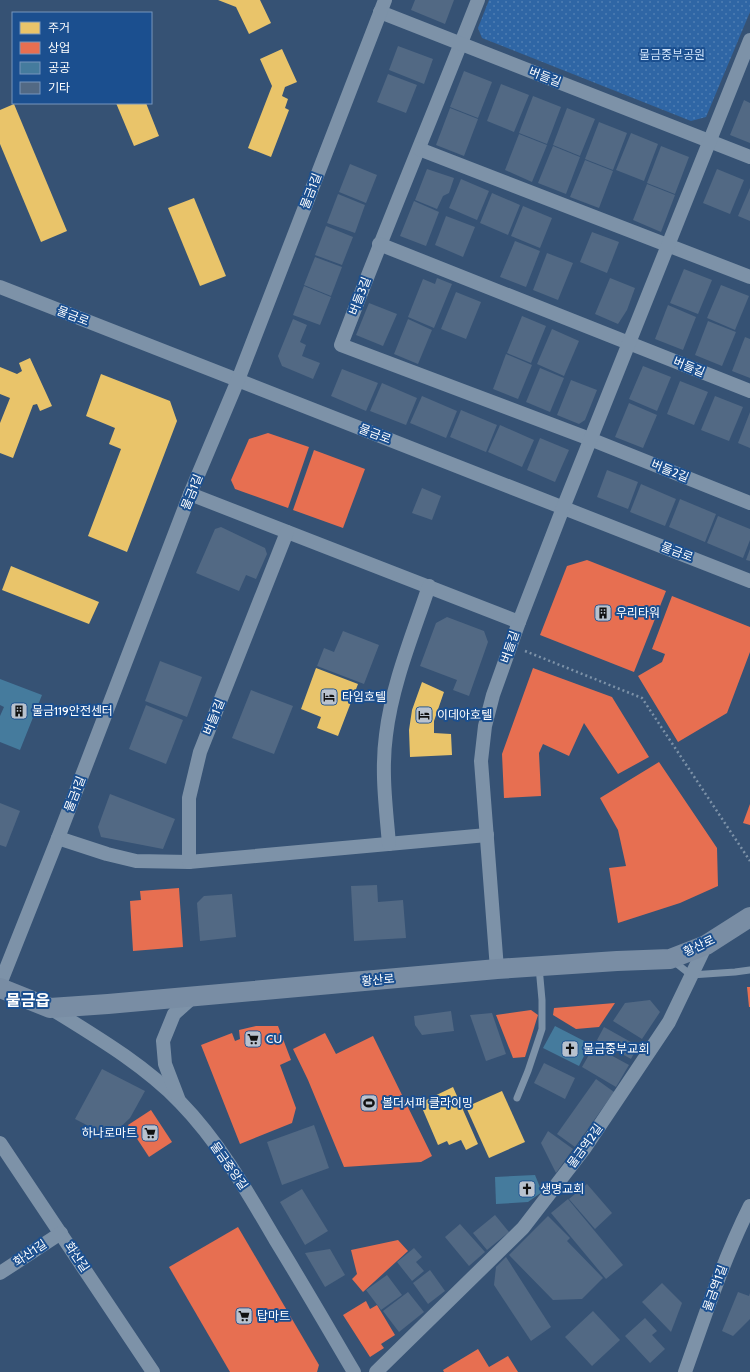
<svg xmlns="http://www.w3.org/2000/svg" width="750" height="1372" font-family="Cabin,'Noto Sans KR',sans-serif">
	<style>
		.park { fill: url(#park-dots) }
		.homes { fill: #e9c46a }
		.shops { fill: #e76f51 }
		.public { fill: #457b9d }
		.building { fill: #526984 }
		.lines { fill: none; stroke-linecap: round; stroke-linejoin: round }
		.path { stroke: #7d92a8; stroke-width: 2.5; stroke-dasharray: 2 3; stroke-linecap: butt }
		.service { stroke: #7d92a8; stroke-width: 7 }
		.minor { stroke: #7d92a8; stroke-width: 14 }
		.secondary { stroke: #798da4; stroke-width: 20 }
		.labels { text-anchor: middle; stroke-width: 4; stroke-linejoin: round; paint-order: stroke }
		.park-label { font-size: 12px; fill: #cfe3fa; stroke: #1b4f8f }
		.street-label { font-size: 12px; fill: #fff; stroke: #1b4f8f }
		.poi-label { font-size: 12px; fill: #fff; stroke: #1b4f8f; text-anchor: start }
		.district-label { font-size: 16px; font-weight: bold; fill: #fff; stroke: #1b4f8f }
	</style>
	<defs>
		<pattern id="park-dots" width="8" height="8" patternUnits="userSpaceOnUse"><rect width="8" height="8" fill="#2f66a5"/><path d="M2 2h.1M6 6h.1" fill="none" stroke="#4e7db2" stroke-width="1.8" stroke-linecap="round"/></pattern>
	</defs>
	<rect width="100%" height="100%" fill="#365274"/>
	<!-- park -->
	<polygon class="park" points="489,0 750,0 750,12 706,117 691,121 482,38 478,28"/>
	<!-- homes -->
	<g class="homes">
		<polygon points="218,0 260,0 271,23 249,34 236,7"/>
		<polygon points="282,49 297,82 285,87 282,96 288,99 285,108 289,110 271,157 248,148 272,86 260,59"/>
		<polygon points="116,103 146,103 159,136 134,146"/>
		<polygon points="14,104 67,231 41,242 0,144 0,110"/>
		<polygon points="194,198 226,276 200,286 168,208"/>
		<polygon points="30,358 52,406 40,411 37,404 33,405 13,458 0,453 0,423 10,398 0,394 0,367 17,374 22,371 19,363"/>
		<polygon points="101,374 170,401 177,421 127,552 88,536 121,449 109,444 115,428 86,416"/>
		<polygon points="11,566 99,602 89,624 2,590"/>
		<polygon points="316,668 358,684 338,736 317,728 321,717 301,709"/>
		<polygon points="422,682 444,692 434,721 434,733 451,734 452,755 410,757 409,730 412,710"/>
		<polygon points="453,1087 478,1144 466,1150 461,1140 449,1145 447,1141 438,1145 420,1103"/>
		<polygon points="502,1091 525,1142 489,1158 466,1107"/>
	</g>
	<!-- shops -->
	<g class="shops">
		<polygon points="268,433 309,447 288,508 235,489 231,480 249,439"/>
		<polygon points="314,450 365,469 343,528 293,510"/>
		<polygon points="587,560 666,591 634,672 540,635 567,566"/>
		<polygon points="672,596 750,627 750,652 727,713 678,742 638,676 662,662 665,654 652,649"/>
		<polygon points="533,668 612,697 649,757 618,774 584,723 569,756 543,744 539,753 541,796 504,798 502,754"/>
		<polygon points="659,762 717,848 718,886 680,903 618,923 609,868 626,866 618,830 600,798"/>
		<polygon points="750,804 750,825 743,823"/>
		<polygon points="179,888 183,947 133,951 130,901 141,900 140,891"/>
		<polygon points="747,987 750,987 750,1007 749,1007"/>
		<polygon points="615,1003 599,1027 576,1029 553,1015 554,1008"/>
		<polygon points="531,1010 538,1015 525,1057 513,1058 496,1015"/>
		<polygon points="256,1026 278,1026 291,1060 280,1065 296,1108 292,1123 240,1144 201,1045 232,1033 235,1041 240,1039 239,1030"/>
		<polygon points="325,1033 336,1054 373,1036 432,1156 421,1162 344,1167 308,1080 293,1049"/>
		<polygon points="151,1110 172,1142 149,1157 128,1125"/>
		<polygon points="238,1227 319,1365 317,1372 230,1372 169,1267"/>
		<polygon points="398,1240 408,1251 363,1292 352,1279 357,1274 351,1250"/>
		<polygon points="366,1301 370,1309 377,1305 395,1335 381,1344 384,1348 370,1357 343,1315"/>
		<polygon points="478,1349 489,1367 508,1356 518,1372 444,1372 443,1370"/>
	</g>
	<!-- public -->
	<g class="public">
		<polygon points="0,679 42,695 20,750 0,742 0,716 4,707 0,705"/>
		<polygon points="555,1026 590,1044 579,1066 543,1048"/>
		<polygon points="535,1175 542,1192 528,1202 496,1204 495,1177"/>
	</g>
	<!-- building -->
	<g class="building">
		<polygon points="415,0 454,0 445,24 411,10"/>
		<polygon points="398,46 433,59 424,84 389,70"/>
		<polygon points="464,71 492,82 478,118 450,107"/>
		<polygon points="388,74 417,85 406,113 377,102"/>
		<polygon points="501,84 529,95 514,132 487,121"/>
		<polygon points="533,96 561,107 547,144 519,133"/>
		<polygon points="744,100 750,103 750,143 730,135"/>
		<polygon points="450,108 478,119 464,156 436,145"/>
		<polygon points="567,108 595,119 580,156 553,145"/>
		<polygon points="599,122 627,133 613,170 585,159"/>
		<polygon points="631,133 658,144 644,181 616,170"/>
		<polygon points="519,134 547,145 532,182 505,170"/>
		<polygon points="553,146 580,157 566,194 538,183"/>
		<polygon points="661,146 689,157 675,194 647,183"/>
		<polygon points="585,160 613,171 599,208 570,197"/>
		<polygon points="350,164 377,175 366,203 339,192"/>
		<polygon points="427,169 454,178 449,193 443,196 437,209 415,200"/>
		<polygon points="717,169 744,180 730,214 703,203"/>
		<polygon points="461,179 489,191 477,220 449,208"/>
		<polygon points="647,184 675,195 661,232 633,220"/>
		<polygon points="750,188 750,221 738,216"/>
		<polygon points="492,193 520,205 508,235 480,223"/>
		<polygon points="338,194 365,205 355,233 327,223"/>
		<polygon points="414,201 439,212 426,246 400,236"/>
		<polygon points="523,206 552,218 540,248 511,236"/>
		<polygon points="446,216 475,227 463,257 435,245"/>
		<polygon points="326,226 353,237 342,265 315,255"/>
		<polygon points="592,232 619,242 607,273 580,262"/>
		<polygon points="515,241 540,251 526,287 500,277"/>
		<polygon points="547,253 573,263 558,300 533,290"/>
		<polygon points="315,257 342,267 331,296 304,285"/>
		<polygon points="684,269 712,280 698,314 670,303"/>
		<polygon points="437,278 452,284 434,328 408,317 423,279 435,284"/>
		<polygon points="610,278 635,288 627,310 618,324 595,314"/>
		<polygon points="721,285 749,296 735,330 707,318"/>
		<polygon points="304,286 331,297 320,325 293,315"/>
		<polygon points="456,292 481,302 466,339 441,329"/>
		<polygon points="369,303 397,314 383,346 356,335"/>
		<polygon points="668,305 696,317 683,350 655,339"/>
		<polygon points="522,316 546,326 531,363 507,353"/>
		<polygon points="293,319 307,325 300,342 306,345 302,356 320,363 313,379 282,366 278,356"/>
		<polygon points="408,319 432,330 418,364 394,354"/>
		<polygon points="708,321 736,332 722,366 695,355"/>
		<polygon points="552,329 579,341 564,376 537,364"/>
		<polygon points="745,337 750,339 750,378 732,371"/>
		<polygon points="506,354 532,365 518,399 493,389"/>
		<polygon points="643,366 671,377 657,411 629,399"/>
		<polygon points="540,368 564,378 550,412 526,402"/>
		<polygon points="342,369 378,383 366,411 331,396"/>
		<polygon points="571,380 597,390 585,420 579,424 557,415"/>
		<polygon points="680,381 708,392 694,425 667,414"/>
		<polygon points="382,383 417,398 406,425 370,411"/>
		<polygon points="422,396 457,411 446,438 410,423"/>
		<polygon points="715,396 743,407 729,441 701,430"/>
		<polygon points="629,403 657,415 643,448 615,437"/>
		<polygon points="461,410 497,425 486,452 450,437"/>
		<polygon points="750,412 750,448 738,443"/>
		<polygon points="500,425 534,440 522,467 488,452"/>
		<polygon points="540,438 569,450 555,482 527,470"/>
		<polygon points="607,470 638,482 628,509 597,497"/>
		<polygon points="641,484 676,499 665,526 630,512"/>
		<polygon points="422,488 441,496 432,520 412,513"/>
		<polygon points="680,499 716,514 705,542 669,527"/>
		<polygon points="718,516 750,529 750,540 743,558 707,543"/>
		<polygon points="221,527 265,548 267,554 256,579 246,575 239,591 196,573 215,529"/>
		<polygon points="750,549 750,561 746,560"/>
		<polygon points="447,617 484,631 488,642 469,696 453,690 457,680 420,666 436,623"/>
		<polygon points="343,631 379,645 364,684 317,666 324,648 334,652"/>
		<polygon points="160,661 202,677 187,717 145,701"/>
		<polygon points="251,690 293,706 274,754 232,738"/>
		<polygon points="146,705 183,720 166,764 129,749"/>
		<polygon points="110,794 175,819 163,849 101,837 98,827"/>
		<polygon points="0,803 20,811 6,847 0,845"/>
		<polygon points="377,885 378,902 403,900 406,938 354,941 351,886"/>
		<polygon points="232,894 236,937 200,941 197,903 204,896"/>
		<polygon points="650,1000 660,1012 642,1039 613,1021 625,1003"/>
		<polygon points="451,1011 454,1031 422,1035 415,1025 414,1016"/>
		<polygon points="492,1013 506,1054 486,1061 470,1015"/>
		<polygon points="604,1027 638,1046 631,1059 597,1040"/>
		<polygon points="594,1046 629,1065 616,1087 582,1067"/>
		<polygon points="544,1063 575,1078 565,1099 534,1083"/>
		<polygon points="102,1069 145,1091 130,1118 110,1137 75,1119"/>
		<polygon points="596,1079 614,1092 575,1147 557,1134"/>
		<polygon points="314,1125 329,1168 282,1185 267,1142"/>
		<polygon points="548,1131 573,1149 556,1173 541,1143"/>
		<polygon points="587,1184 612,1213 595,1229 569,1199"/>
		<polygon points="302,1189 328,1231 305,1245 280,1202"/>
		<polygon points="568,1199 623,1265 606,1279 551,1213"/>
		<polygon points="495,1215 509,1232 487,1250 473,1233"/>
		<polygon points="548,1216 570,1238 567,1241 603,1278 582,1299 553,1300 509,1255"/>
		<polygon points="460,1224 485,1252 469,1266 445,1237"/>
		<polygon points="414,1248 422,1257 416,1262 424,1271 412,1281 397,1262"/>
		<polygon points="330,1249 345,1275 325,1287 305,1253"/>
		<polygon points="506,1257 551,1327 531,1341 494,1285 496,1267"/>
		<polygon points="430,1270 445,1291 428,1304 413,1283"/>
		<polygon points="387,1275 402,1295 381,1310 366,1290"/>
		<polygon points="662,1283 682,1303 671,1332 642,1302"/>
		<polygon points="408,1292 424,1312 399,1332 383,1311"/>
		<polygon points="738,1292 749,1296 750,1293 750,1319 733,1336 722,1331"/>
		<polygon points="593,1311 620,1340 592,1366 565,1337"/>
		<polygon points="645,1318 657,1331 652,1335 665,1349 650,1363 625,1336"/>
	</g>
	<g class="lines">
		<!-- path -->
		<polyline class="path" points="525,651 642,698 750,861"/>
		<!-- service -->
		<g class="service">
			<polyline points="672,960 691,975 735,972 750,970"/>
			<polyline points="517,1098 528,1071 542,1029 542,1000 539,967"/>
		</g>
		<!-- minor -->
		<g class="minor">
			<path d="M 478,0 C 433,115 385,229 341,345 L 590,439 L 750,503"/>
			<polyline points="380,12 750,157"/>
			<polyline points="419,149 750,277"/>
			<polyline points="379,244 750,391"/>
			<polyline points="0,287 750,581"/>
			<polyline points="190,494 519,622"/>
			<polyline points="58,838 107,854 136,861 189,862 487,835"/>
			<path d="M 389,844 C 386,808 381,771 386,735 C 392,684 413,634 429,586"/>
			<polyline points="189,862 189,798 200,752 287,532"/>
			<polyline points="497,969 481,761 485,726 493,695 519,622 563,508 750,40"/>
			<polyline points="0,984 58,838 190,494 238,380 385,0"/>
			<path d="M 50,1008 C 95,1036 143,1064 180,1102 C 219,1142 247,1191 275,1239 C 302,1283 328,1328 354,1372"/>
			<polyline points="178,1098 165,1064 163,1041 174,1014 194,996"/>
			<polyline points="0,1143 153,1372"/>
			<polyline points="0,1273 61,1233"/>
			<polyline points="376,1372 523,1228 584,1149 669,1022 706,945"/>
			<path d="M 685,1372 C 705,1316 723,1260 750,1206"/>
		</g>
		<!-- secondary -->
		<polyline class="secondary" points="0,988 50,1008 108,1004 497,969 617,961 670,959 706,945 750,917"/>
	</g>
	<!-- icons -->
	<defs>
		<g id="building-square" transform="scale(0.9)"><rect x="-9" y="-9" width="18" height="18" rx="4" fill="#b9c2ce" stroke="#1b4f8f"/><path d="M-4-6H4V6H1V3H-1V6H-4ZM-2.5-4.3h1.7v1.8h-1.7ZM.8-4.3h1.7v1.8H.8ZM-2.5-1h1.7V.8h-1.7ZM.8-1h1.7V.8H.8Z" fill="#111"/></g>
		<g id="hotel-square" transform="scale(0.9)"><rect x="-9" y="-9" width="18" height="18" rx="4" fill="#b9c2ce" stroke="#1b4f8f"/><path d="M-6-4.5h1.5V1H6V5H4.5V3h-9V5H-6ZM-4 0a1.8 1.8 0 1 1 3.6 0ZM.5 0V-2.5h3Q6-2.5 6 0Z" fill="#111"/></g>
		<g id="supermarket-square" transform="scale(0.9)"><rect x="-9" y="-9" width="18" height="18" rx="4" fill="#b9c2ce" stroke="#1b4f8f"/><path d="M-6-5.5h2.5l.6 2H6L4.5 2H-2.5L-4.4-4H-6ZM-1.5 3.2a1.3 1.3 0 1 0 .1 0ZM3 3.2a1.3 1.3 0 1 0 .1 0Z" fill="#111"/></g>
		<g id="church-square" transform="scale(0.9)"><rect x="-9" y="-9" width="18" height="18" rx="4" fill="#b9c2ce" stroke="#1b4f8f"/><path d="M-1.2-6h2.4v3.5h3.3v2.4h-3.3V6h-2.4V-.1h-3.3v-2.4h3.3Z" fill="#111"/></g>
		<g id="stadium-square" transform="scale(0.9)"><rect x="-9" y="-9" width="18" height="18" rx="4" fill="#b9c2ce" stroke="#1b4f8f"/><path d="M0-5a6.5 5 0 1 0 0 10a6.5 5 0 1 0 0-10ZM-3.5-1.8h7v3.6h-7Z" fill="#111"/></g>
	</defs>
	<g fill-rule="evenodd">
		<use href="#building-square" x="603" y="613"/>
		<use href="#hotel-square" x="329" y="697"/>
		<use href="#building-square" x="19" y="711"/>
		<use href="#hotel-square" x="424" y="715"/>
		<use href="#supermarket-square" x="253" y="1039"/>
		<use href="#church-square" x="570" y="1049"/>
		<use href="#stadium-square" x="369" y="1103"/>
		<use href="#supermarket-square" x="150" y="1133"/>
		<use href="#church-square" x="527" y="1189"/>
		<use href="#supermarket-square" x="244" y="1316"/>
	</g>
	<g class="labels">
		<!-- park labels -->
		<g class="park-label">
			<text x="672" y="59">물금중부공원</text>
		</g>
		<!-- street labels -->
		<g class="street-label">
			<text transform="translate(545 77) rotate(21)" y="4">버들길</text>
			<text transform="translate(311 191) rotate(-69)" y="4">물금1길</text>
			<text transform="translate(360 296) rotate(-69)" y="4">버들3길</text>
			<text transform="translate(73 316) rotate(21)" y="4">물금로</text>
			<text transform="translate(689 367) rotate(22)" y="4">버들길</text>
			<text transform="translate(375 434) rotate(21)" y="4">물금로</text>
			<text transform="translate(670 471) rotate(22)" y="4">버들2길</text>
			<text transform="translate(192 492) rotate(-68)" y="4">물금1길</text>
			<text transform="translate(677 552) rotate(21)" y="4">물금로</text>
			<text transform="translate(510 647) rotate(-71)" y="4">버들길</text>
			<text transform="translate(214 717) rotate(-68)" y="4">버들1길</text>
			<text transform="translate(75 794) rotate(-69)" y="4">물금1길</text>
			<text transform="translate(699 946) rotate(-25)" y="4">황산로</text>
			<text transform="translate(378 980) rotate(-5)" y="4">황산로</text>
			<text transform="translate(585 1146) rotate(-54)" y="4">물금역2길</text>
			<text transform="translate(229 1166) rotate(55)" y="4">물금중앙길</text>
			<text transform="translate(30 1253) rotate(-34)" y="4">화산1길</text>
			<text transform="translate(77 1257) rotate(56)" y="4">화산길</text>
			<text transform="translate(715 1288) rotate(-70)" y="4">물금역1길</text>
		</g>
		<!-- poi labels -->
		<g class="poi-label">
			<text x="616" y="617">우리타워</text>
			<text x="342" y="701">타임호텔</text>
			<text x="32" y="715">물금119안전센터</text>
			<text x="437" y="719">이데아호텔</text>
			<text x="266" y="1043">CU</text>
			<text x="583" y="1053">물금중부교회</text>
			<text x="382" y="1107">볼더서퍼 클라이밍</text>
			<text x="137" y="1137" text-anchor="end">하나로마트</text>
			<text x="540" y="1193">생명교회</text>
			<text x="257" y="1320">탑마트</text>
		</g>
		<!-- district labels -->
		<g class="district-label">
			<text x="28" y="1006">물금읍</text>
		</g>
	</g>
	<!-- legend -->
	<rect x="12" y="12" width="140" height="92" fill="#1b4f8f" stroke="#7695bc"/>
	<rect x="20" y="22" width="20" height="12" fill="#e9c46a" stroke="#7695bc"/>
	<text x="48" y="32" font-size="12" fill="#ffffff">주거</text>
	<rect x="20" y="42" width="20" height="12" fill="#e76f51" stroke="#7695bc"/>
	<text x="48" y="52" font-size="12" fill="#ffffff">상업</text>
	<rect x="20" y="62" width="20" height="12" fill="#457b9d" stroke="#7695bc"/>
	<text x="48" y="72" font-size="12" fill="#ffffff">공공</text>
	<rect x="20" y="82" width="20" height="12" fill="#526984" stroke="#7695bc"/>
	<text x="48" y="92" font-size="12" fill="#ffffff">기타</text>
</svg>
